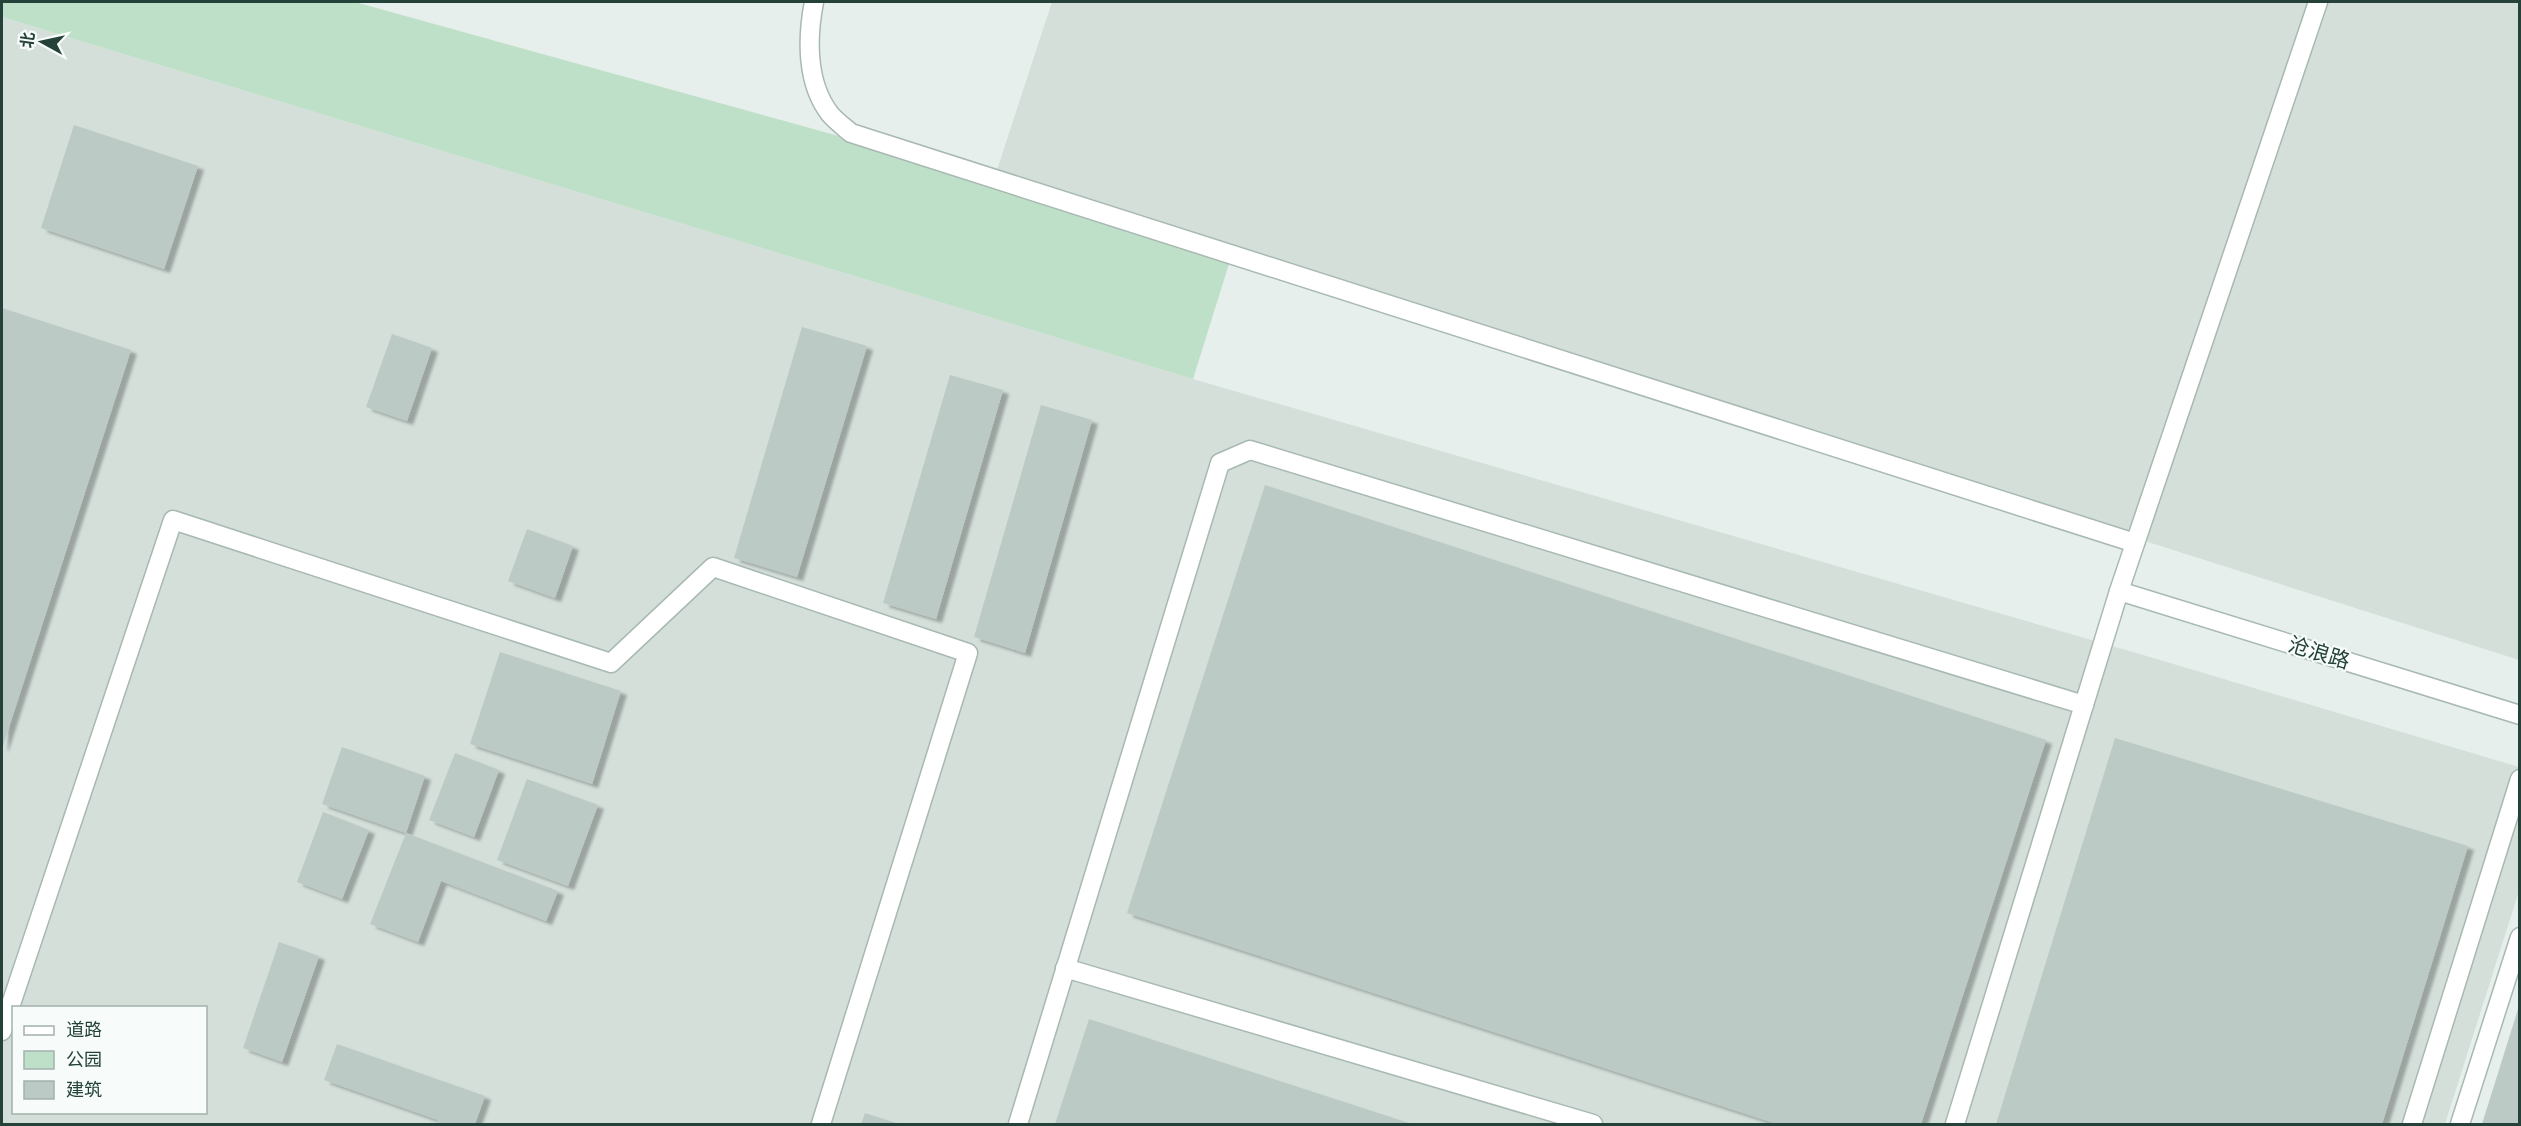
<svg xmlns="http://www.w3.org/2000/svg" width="2521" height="1126" font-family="Montserrat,'Noto Sans SC',sans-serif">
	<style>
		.built { fill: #d4dfda; fill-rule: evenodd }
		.green { fill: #bfe0c8 }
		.building { fill: #bbcac4; filter: url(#shadow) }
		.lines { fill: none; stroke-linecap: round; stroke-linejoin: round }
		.service-casing { stroke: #a8b8b2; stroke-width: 21 }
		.minor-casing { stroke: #a8b8b2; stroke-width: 21 }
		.service { stroke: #fff; stroke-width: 18 }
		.minor { stroke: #fff; stroke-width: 18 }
		.labels { text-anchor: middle; stroke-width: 4.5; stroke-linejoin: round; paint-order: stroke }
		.street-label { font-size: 21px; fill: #24423a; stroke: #f7fbf9 }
	</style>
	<defs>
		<filter id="shadow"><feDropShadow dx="6" dy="4" stdDeviation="1.5" flood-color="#0004"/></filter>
	</defs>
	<rect width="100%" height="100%" fill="#e6efeb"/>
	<!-- built -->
	<g class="built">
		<polygon points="1052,2 2519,2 2519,660 1233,251 994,179"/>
		<path d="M 2,17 L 1193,379 L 2150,657 L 2519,767 L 2519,891 L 2445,1124 L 2,1124 ZM 14,1008 L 206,1008 L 206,1112 L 14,1112 Z"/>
	</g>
	<!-- green -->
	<polygon class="green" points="2,2 355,2 994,179 1233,251 1193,379 2,17"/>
	<!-- building -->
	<g class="building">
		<polygon points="74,125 198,166 164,269 41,228"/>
		<polygon points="2,308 131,350 2,749"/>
		<polygon points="802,327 867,346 797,577 734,558"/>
		<polygon points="392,334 432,348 407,421 366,407"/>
		<polygon points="950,375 1003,390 936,619 883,603"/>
		<polygon points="1041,405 1092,420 1025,653 974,637"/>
		<polygon points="1265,485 2046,740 1921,1124 1777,1124 1127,913"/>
		<polygon points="527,529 573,546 555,598 508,581"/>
		<polygon points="500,652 621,691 592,784 470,744"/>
		<polygon points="2115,738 2468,846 2382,1124 1996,1124"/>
		<polygon points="342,747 425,776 406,833 322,804"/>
		<polygon points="455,753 499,770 474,837 429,820"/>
		<polygon points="527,779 598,805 568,886 497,860"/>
		<polygon points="323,812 369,830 342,899 297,882"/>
		<polygon points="406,833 558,891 546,921 441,881 418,942 370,924"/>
		<polygon points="279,942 319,956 282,1062 243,1048"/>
		<polygon points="2519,1006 2520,1124 2482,1124"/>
		<polygon points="1089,1019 1412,1124 1055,1124"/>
		<polygon points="337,1044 485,1096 475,1124 437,1124 438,1120 324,1080"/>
		<polygon points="865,1113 899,1124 861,1124"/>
	</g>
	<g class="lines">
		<!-- service casing -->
		<g class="service-casing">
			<g id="service">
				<path d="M 814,2 C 807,38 806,83 830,114 C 836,121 844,127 851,133 L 2135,543"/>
				<polyline points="1065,968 1593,1124"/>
				<polyline points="2,1031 173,520 611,663 713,567 968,653 821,1124"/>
				<polyline points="1018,1124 1220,463 1250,450 2084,705"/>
				<polyline points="1955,1124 2119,591 2318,2"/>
				<polyline points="2412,1124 2520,779"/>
				<polyline points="2460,1124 2520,937"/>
			</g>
		</g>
		<!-- minor casing -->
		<g class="minor-casing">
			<polyline id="minor" points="2119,591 2520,715"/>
		</g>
		<!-- service -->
		<use href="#service" class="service"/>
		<!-- minor -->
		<use href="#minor" class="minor"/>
	</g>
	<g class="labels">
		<!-- street labels -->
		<g class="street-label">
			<text transform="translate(2319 653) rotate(17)" y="7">沧浪路</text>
		</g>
	</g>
	<!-- border -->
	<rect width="2521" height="1126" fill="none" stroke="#24423a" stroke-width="6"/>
	<!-- legend -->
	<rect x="12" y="1006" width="195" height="108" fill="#f7fbf9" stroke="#a3b1ad" stroke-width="1.5"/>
	<rect x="24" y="1026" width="30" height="9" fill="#ffffff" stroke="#a3b1ad" stroke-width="1.5"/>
	<text x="66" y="1036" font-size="18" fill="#24423a">道路</text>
	<rect x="24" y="1051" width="30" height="18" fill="#bfe0c8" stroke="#a3b1ad" stroke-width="1.5"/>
	<text x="66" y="1066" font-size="18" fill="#24423a">公园</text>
	<rect x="24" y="1081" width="30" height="18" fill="#bbcac4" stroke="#a3b1ad" stroke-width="1.5"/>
	<text x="66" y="1096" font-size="18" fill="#24423a">建筑</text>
	<!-- north arrow -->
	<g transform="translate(42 42) rotate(278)" stroke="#f7fbf9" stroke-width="4.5" paint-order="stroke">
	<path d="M0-4.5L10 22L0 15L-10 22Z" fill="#24423a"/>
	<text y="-9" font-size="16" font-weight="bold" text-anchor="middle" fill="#24423a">北</text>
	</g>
</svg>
